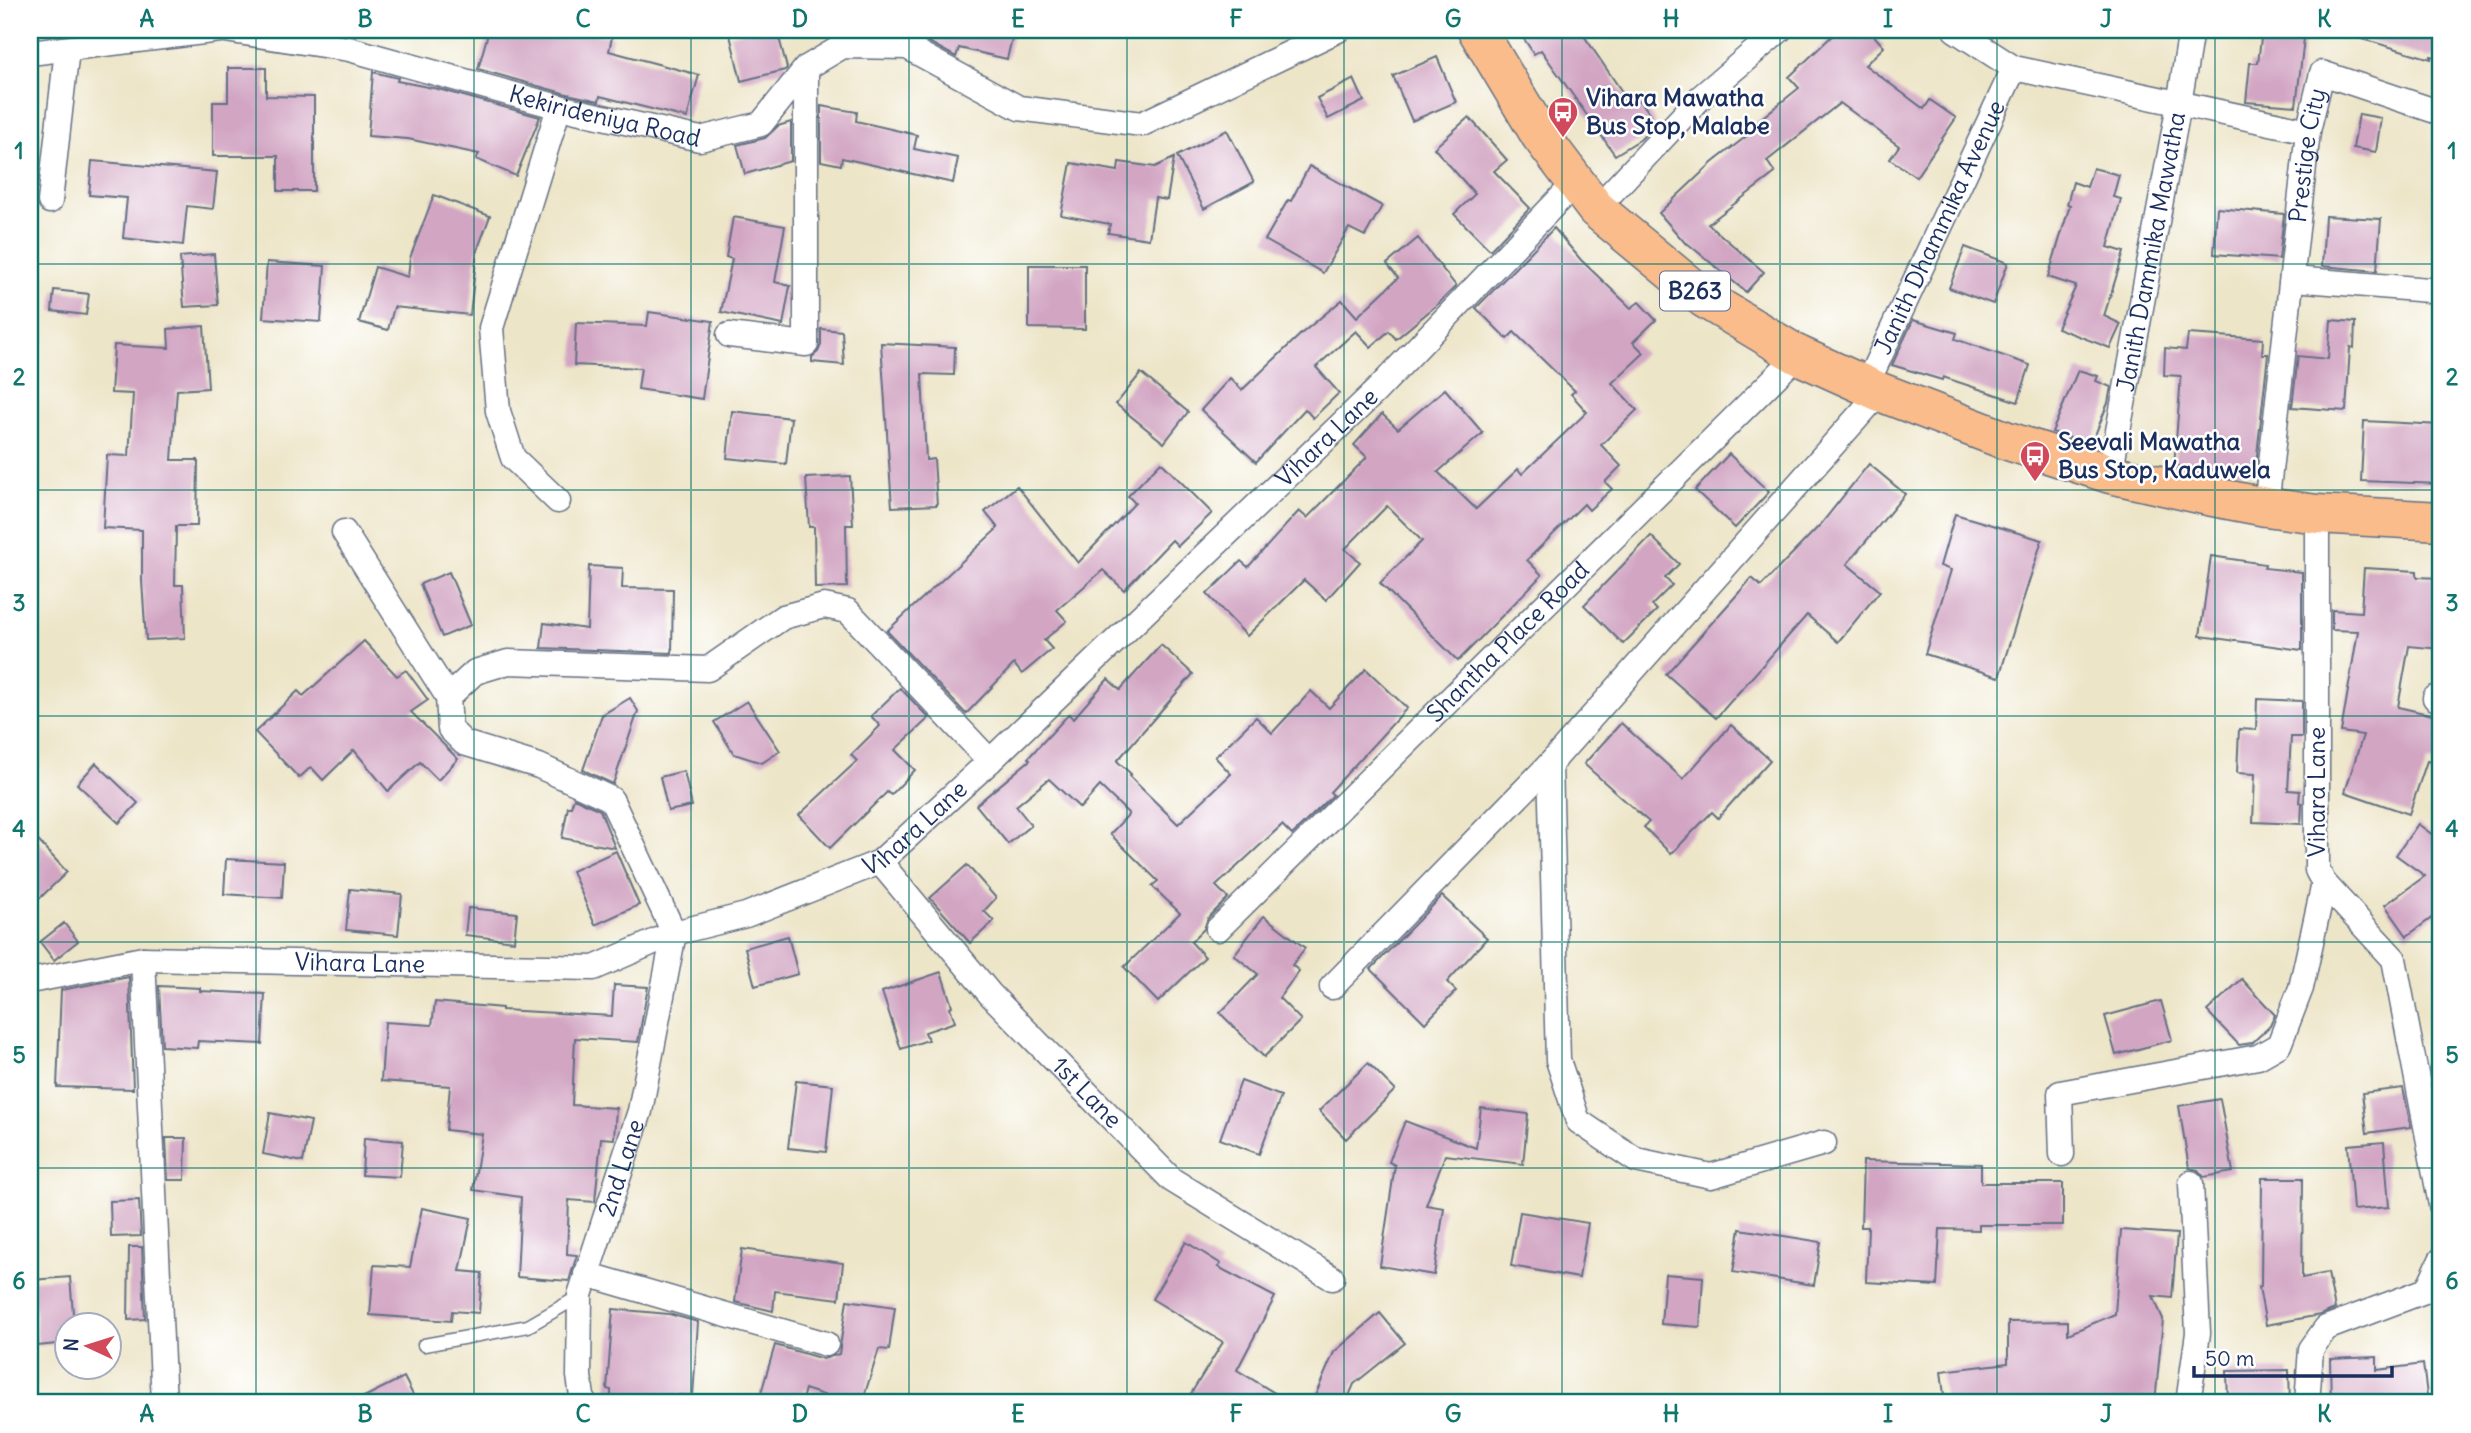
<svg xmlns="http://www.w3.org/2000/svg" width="2471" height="1433" font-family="Delius,sans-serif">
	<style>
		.building { fill: #d2a5c3 }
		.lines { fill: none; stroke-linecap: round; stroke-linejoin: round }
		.service-casing { stroke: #646f83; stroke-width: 15 }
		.minor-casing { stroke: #646f83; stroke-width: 27 }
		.primary-casing { stroke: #646f83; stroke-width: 41 }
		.service { stroke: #fff; stroke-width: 12 }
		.minor { stroke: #fff; stroke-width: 24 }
		.primary { stroke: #f9bc8a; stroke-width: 38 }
		.grid { fill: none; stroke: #0f766e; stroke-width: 2; stroke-opacity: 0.55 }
		.labels { text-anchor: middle; stroke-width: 5; stroke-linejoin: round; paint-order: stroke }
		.shield { fill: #fff; stroke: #5f6d8e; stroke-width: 2 }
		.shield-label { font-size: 23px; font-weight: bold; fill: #1b2f5e }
		.poi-label { font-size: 24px; font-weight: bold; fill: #1b2f5e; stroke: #fff; text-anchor: start }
		.street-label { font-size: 24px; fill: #1b2f5e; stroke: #fff }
		.neatline { fill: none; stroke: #0f766e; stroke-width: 2.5 }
		.grid-label { font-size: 23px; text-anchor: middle; font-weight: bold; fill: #0f766e }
	</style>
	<rect width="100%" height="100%" fill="#fff"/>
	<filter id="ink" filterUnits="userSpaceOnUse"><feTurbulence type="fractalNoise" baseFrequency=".0143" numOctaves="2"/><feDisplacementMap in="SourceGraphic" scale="14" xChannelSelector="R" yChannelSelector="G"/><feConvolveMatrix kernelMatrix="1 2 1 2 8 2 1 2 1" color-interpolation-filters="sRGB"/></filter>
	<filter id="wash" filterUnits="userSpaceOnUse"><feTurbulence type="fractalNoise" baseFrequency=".00686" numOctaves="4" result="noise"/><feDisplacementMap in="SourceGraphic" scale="28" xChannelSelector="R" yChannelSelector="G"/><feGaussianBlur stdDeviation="1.57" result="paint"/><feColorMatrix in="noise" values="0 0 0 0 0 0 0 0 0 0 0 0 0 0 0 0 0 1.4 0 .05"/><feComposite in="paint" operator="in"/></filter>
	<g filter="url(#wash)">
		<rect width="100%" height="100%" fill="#ede5c8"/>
		<g id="blocks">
			<!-- building -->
			<g class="building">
				<polygon points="489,30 549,30 571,37 573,30 575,30 612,37 609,51 699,75 687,118 600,96 599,101 563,93 478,69"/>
				<polygon points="749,30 777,30 787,68 785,70 741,81 730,35"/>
				<polygon points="890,30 1014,30 1007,59 959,48 956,57 914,34"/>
				<polygon points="1518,30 1580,30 1631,105 1640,100 1656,123 1641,139 1615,155 1541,50 1534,54"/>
				<polygon points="1838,30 1869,30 1884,47 1865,65 1924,109 1930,100 1956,118 1916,177 1890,159 1899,146 1840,103 1767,161 1775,173 1708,224 1764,272 1746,292 1687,243 1686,244 1659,213 1712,163 1757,128 1754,124 1799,88 1789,77"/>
				<polygon points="2262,30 2305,30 2296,106 2246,102 2250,63 2258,63"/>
				<polygon points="2350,30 2441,30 2441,58 2431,56 2431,59 2349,35"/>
				<polygon points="1437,57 1456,102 1412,121 1393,76"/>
				<polygon points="228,68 266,68 266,96 314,97 314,191 278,191 278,156 213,156 213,102 228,102"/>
				<polygon points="373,72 398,78 397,81 438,89 540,117 516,176 476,159 479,154 408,139 368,136"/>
				<polygon points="1354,79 1364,101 1328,119 1317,98"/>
				<polygon points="821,106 857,112 856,121 917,135 914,149 958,158 953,183 842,158 841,165 821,161"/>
				<polygon points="2359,114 2381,118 2376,152 2353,148"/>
				<polygon points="1469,117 1507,160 1494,171 1530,208 1490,250 1454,214 1475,194 1434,148"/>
				<polygon points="791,122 791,161 745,174 737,145 765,138 778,126"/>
				<polygon points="1227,130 1254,182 1204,209 1177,156"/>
				<polygon points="1174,158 1167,200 1155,198 1149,239 1108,233 1110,224 1061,215 1071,163 1118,171 1119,162 1155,167"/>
				<polygon points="92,161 217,172 213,209 187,206 183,245 123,238 127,198 89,195"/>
				<polygon points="1309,166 1382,206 1365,236 1349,228 1323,273 1265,240 1288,200 1291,201"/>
				<polygon points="2093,168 2119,175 2113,197 2121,199 2108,247 2124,252 2104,316 2121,324 2110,348 2057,328 2076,286 2048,277 2070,205 2067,204 2073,182 2087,187"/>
				<polygon points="434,195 490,216 477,251 470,315 394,307 388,330 359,322 375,267 408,277 410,258"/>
				<polygon points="2217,208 2284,214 2279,259 2214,254"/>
				<polygon points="2325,216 2381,219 2377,271 2322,266"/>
				<polygon points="733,217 785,226 775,282 790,286 783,325 721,312 732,259 726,257"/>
				<polygon points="1554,228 1581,260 1631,308 1639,302 1656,320 1633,342 1644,353 1612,383 1637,410 1601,445 1621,466 1605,482 1612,489 1589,510 1584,504 1527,560 1542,575 1458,661 1380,583 1422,541 1387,506 1345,549 1360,562 1326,600 1304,580 1247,636 1207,594 1241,561 1248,567 1299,511 1307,518 1367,457 1354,445 1382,414 1398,429 1445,389 1483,433 1438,472 1476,509 1518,469 1522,474 1587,412 1571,394 1575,391 1514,332 1507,339 1476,308"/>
				<polygon points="1418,238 1456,286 1439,303 1396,339 1389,331 1371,347 1356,331 1316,367 1339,393 1313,418 1305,409 1256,462 1201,410 1230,378 1242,390 1302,333 1342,300 1357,317 1398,278 1387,264"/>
				<polygon points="1965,247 2008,263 1993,304 1949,288"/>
				<polygon points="214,254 218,305 184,307 180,257"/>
				<polygon points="267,262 325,266 321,322 263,318"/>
				<polygon points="1029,265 1085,265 1085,329 1029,328"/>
				<polygon points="54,290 89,294 86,315 52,311"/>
				<polygon points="649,312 713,321 702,399 638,389 641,368 574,365 576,323 647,326"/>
				<polygon points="1913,320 1957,333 1955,339 2030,365 2018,402 1943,377 1942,380 1892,365"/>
				<polygon points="2331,320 2355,322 2354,348 2350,347 2346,411 2292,407 2298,356 2328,359"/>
				<polygon points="204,326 208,388 177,390 172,460 198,460 197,526 176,526 175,585 183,585 185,638 146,640 142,581 142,530 103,528 107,455 129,456 133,394 111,393 114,345 169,348 168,329"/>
				<polygon points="821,329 842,331 844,365 812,362 812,357 818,352 821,345"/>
				<polygon points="2188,334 2263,339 2262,354 2268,354 2255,473 2174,466 2181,376 2164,375 2165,348 2186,350"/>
				<polygon points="881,343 955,347 954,375 922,374 926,460 934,459 937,505 892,507"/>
				<polygon points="2078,370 2098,376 2096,381 2111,387 2108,403 2091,445 2052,432"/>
				<polygon points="1141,373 1188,412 1164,443 1116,404"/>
				<polygon points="732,411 791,418 786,464 727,458"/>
				<polygon points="2364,421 2441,425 2441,484 2361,481"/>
				<polygon points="1729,454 1769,492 1735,528 1695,490"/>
				<polygon points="1161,462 1212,513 1178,546 1172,540 1124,590 1103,570 1057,610 1067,621 1044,640 1052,649 1022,674 1014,664 966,714 887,631 998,528 985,512 1017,486 1078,563 1135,503 1128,496"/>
				<polygon points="1869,464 1905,494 1847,564 1880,591 1838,642 1807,615 1716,718 1666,674 1752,578 1761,586 1821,524"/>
				<polygon points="850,476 853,525 846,525 847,587 815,588 814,527 809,527 806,478"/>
				<polygon points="1955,514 2042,540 1999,677 1925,654 1951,570 1940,566"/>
				<polygon points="1651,536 1679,564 1665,578 1672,585 1652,605 1657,610 1623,644 1584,605"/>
				<polygon points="2211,556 2265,564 2264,568 2302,572 2302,650 2200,636"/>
				<polygon points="589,566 623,568 622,588 673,589 672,653 541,648 544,623 587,629"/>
				<polygon points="2364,568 2417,571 2417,577 2441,578 2441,649 2409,646 2398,707 2441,717 2441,764 2427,761 2409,814 2345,792 2363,735 2341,732 2358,631 2332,630 2332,610 2361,612"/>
				<polygon points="449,572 471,625 442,637 420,584"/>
				<polygon points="364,641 397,676 406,670 428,700 411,712 458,759 438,780 420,762 388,791 354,750 323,780 311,767 299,778 255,732 298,691 303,696"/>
				<polygon points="1161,645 1193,674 1117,761 1131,774 1129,776 1178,824 1231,774 1215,757 1256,717 1272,733 1311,691 1329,708 1366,669 1407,708 1330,792 1333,795 1292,835 1282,825 1216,886 1228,898 1208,918 1204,929 1191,942 1205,957 1158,1002 1124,967 1180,913 1152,886 1158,881 1110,834 1129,814 1100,786 1080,808 1049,779 1016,806 1031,825 1008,844 976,805 1030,760 1028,758 1069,714 1073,719 1108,679 1120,690"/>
				<polygon points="900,688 929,718 895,750 915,770 891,795 887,792 830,848 799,815 857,761 851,755 880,726 871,716"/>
				<polygon points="630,698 638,711 613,784 583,770 602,715"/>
				<polygon points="2257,699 2302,701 2302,737 2291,737 2288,790 2300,791 2299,802 2302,803 2301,824 2253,822 2255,774 2237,773 2239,729 2256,730"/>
				<polygon points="747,701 780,751 762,763 734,754 714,722"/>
				<polygon points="1621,723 1683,779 1731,725 1770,760 1718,818 1712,812 1671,854 1644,827 1649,822 1584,764"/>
				<polygon points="96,763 138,803 119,823 77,784"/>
				<polygon points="684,771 692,806 668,811 660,777"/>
				<polygon points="574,798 600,810 615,848 562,838 568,807 571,807"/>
				<polygon points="2418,824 2441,841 2441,911 2407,936 2385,905 2425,876 2396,855"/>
				<polygon points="30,832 67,872 40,898 30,887"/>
				<polygon points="616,851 639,905 595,925 572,871"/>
				<polygon points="226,859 284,862 282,898 224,894"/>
				<polygon points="967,865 996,898 984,911 994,921 970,943 930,898"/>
				<polygon points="350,889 402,894 398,935 346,930"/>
				<polygon points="1442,896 1487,938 1447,982 1456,991 1425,1023 1371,969"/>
				<polygon points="468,908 517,913 514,941 465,935"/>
				<polygon points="1264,916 1305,948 1292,965 1299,971 1279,998 1301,1020 1264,1057 1220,1013 1258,974 1234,955"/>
				<polygon points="64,923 78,941 54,960 40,942"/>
				<polygon points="788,936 798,974 755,986 745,948"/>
				<polygon points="941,972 952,1006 950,1007 955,1022 925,1032 928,1040 901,1049 882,992"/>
				<polygon points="129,977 133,1089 57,1087 61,990"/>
				<polygon points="2242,979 2275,1015 2270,1026 2252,1043 2239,1045 2207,1011"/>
				<polygon points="614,985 648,987 638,1042 575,1038 572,1105 616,1108 614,1139 601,1138 595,1202 569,1200 567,1254 577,1255 569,1281 517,1277 521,1197 473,1190 482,1134 446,1130 450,1086 381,1081 385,1022 432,1025 435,1002 502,1008 502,1010 612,1016"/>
				<polygon points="159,986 200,988 200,991 265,994 262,1044 198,1041 197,1048 162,1046"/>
				<polygon points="2161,1001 2172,1040 2116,1055 2105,1016"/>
				<polygon points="1368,1063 1395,1090 1346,1139 1319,1111"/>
				<polygon points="796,1081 833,1085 826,1152 788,1148"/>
				<polygon points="1241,1081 1281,1096 1259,1154 1220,1139"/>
				<polygon points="2403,1088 2411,1127 2367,1133 2362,1093"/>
				<polygon points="2220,1099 2233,1172 2204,1177 2198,1170 2189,1168 2179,1106"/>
				<polygon points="1481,1108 1528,1114 1523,1164 1445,1155 1426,1205 1444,1208 1434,1275 1380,1266 1395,1165 1389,1162 1405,1121 1476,1148"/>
				<polygon points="270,1113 311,1121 303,1162 263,1154"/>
				<polygon points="166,1138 186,1138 185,1180 168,1180"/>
				<polygon points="364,1138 403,1141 400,1177 362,1175"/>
				<polygon points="2384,1142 2389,1207 2353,1210 2348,1145"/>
				<polygon points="1863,1161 1981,1164 1981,1183 2063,1183 2063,1225 1979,1225 1979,1230 1940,1229 1937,1286 1866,1282 1868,1227 1861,1227"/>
				<polygon points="2262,1178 2303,1178 2302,1278 2328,1273 2335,1309 2320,1315 2266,1325 2259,1287 2261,1286"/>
				<polygon points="139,1200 141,1236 111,1237 110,1201"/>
				<polygon points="422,1208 471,1218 460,1271 482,1273 479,1313 452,1311 451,1321 370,1315 374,1265 410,1267"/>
				<polygon points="1520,1212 1588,1223 1579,1278 1511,1266"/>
				<polygon points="1740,1229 1821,1242 1814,1285 1733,1272"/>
				<polygon points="2121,1230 2177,1234 2172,1298 2153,1296 2163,1319 2155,1403 1945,1403 1941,1371 2008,1363 2008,1322 2068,1321 2068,1334 2115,1314"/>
				<polygon points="1186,1242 1221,1264 1218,1267 1275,1297 1237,1370 1291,1403 1185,1403 1223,1342 1152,1299"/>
				<polygon points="129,1247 142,1247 145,1319 128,1320"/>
				<polygon points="742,1249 843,1263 839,1299 775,1291 773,1311 735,1302"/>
				<polygon points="1665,1274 1703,1277 1700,1327 1661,1324"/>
				<polygon points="70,1277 74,1325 66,1325 66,1343 38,1346 32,1280"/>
				<polygon points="847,1300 895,1307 889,1350 879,1349 862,1403 848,1403 805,1389 801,1403 758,1403 775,1345 823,1359 839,1354"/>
				<polygon points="613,1309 669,1314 698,1322 693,1396 679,1395 679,1403 611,1403 611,1390 607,1389"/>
				<polygon points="1380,1313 1405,1343 1354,1384 1346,1403 1312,1403 1334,1352"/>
				<polygon points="2377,1357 2377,1370 2423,1364 2428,1403 2331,1403 2330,1359"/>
				<polygon points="2289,1370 2290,1403 2228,1403 2227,1371"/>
				<polygon points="404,1377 417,1403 352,1403"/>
			</g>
		</g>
	</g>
	<g filter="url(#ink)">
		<use href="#blocks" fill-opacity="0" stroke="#646f83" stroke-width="2"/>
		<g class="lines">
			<!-- service casing -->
			<g class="service-casing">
				<polyline id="service" points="424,1345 528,1326 580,1296"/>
			</g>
			<!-- minor casing -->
			<g class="minor-casing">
				<g id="minor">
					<path id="s1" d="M 225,30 L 349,49 L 559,107 L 700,139 L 761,124 L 806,68 L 843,46 L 907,47 L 1019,108 L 1142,124 L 1338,30"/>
					<polyline points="1955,30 2014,68 2308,131"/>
					<polyline points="30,53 220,30"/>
					<polyline points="50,201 67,49"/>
					<polyline points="1596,209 1701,97 1780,30"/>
					<polyline points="2293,279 2441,291"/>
					<polyline points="729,335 806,344 806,68"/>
					<path id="s2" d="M 1866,386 L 2014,68"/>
					<path id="s3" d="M 2110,474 L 2179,104 L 2191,30"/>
					<polyline points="558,501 513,458 498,411 491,328 559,107"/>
					<path id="s4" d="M 2266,507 L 2308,131 L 2322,73 L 2441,113"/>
					<polyline points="2317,514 2317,870 2324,883 2394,959 2441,1205"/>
					<polyline points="344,532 448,697"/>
					<polyline points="2435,698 2441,700"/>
					<polyline points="1550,764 1558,1060 1578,1121 1636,1160 1711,1176 1824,1143"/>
					<path id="s5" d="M 880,862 L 990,994 L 1172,1180 L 1332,1278"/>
					<path id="s6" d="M 1218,929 L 1798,355"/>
					<polyline points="143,959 164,1403"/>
					<path id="s7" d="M 30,981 L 143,959 L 594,968 L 674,933 L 746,915 L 880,862 L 990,761 L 1376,391 L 1574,184"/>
					<polyline points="1332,987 1550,764 1880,392"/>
					<polyline points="2062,1154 2060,1093 2258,1057 2279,1045 2301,988 2324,883"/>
					<polyline points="586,1274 826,1344"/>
					<path id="s8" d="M 583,1403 L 579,1376 L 580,1295 L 640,1111 L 674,933 L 611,799 L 539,766 L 464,743 L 450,729 L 448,697 L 475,672 L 508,662 L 708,669 L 783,617 L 824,606 L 848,611 L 990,761"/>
					<polyline points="2188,1403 2198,1333 2191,1183"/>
					<polyline points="2307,1403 2311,1349 2326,1328 2427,1290 2441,1260"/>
				</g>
			</g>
			<!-- primary casing -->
			<g class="primary-casing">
				<polyline id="primary" points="1477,30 1540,135 1596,209 1705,299 1798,355 1880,392 2005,440 2110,474 2208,496 2266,507 2317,514 2441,521"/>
			</g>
			<!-- service -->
			<use href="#service" class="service"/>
			<!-- minor -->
			<use href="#minor" class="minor"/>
			<!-- primary -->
			<use href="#primary" class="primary"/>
		</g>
	</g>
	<!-- grid -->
	<path class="grid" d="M 256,30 L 256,1403M 474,30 L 474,1403M 691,30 L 691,1403M 909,30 L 909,1403M 1127,30 L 1127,1403M 1344,30 L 1344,1403M 1562,30 L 1562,1403M 1780,30 L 1780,1403M 1997,30 L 1997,1403M 2215,30 L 2215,1403M 30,264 L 2441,264M 30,490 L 2441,490M 30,716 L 2441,716M 30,942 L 2441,942M 30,1168 L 2441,1168"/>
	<!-- icons -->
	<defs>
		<g id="bus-pin" transform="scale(1.575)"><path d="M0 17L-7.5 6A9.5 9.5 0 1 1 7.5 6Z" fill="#d1495b" stroke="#fff"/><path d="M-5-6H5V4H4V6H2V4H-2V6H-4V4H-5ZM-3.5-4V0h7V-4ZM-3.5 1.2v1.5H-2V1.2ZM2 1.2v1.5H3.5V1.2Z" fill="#fff"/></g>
	</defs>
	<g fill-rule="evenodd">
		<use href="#bus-pin" x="1563" y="112"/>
		<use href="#bus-pin" x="2035" y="456"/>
	</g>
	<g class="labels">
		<!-- shield labels -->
		<rect class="shield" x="1660" y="271.5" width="70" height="39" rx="5"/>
		<g class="shield-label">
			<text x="1695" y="299">B263</text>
		</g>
		<!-- poi labels -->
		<g class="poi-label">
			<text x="1586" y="106">Vihara Mawatha<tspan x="1586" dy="28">Bus Stop, Malabe</tspan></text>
			<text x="2058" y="450">Seevali Mawatha<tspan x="2058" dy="28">Bus Stop, Kaduwela</tspan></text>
		</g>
		<!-- street labels -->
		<g class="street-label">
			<text dy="8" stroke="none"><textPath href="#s1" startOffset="390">Kekirideniya Road</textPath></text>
			<text dy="8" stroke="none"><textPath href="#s4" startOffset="354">Prestige City</textPath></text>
			<text dy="8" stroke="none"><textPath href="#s2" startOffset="175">Janith Dhammika Avenue</textPath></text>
			<text dy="8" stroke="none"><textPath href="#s3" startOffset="226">Janith Dammika Mawatha</textPath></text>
			<text dy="8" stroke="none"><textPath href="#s7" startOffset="1488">Vihara Lane</textPath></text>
			<text dy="8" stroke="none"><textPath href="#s6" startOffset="408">Shantha Place Road</textPath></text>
			<text transform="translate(2317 792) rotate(-90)" y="8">Vihara Lane</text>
			<text dy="8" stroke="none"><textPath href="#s7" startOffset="920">Vihara Lane</textPath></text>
			<text dy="8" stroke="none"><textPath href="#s7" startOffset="332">Vihara Lane</textPath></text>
			<text dy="8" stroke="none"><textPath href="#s5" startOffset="310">1st Lane</textPath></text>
			<text dy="8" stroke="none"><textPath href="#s8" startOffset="242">2nd Lane</textPath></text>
		</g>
	</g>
	<!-- margin -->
	<rect width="2471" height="1433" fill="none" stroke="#fff" stroke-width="77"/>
	<!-- north arrow -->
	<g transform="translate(88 1346) rotate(274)"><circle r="33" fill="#ffffff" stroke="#a4acbf" stroke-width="2"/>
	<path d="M0-5L12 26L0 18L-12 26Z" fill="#d1495b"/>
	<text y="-10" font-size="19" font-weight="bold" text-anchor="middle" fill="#1b2f5e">N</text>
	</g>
	<!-- scale -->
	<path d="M2194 1366v10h198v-10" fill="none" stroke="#1b2f5e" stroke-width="3.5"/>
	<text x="2205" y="1366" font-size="21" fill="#1b2f5e" stroke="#ffffff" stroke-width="5" paint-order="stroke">50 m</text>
	<rect x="38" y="38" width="2394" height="1356" class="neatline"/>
	<g class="grid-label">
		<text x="147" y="27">A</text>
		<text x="365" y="27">B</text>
		<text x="583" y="27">C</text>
		<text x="800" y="27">D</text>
		<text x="1018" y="27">E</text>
		<text x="1236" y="27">F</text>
		<text x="1453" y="27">G</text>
		<text x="1671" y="27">H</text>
		<text x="1888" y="27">I</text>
		<text x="2106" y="27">J</text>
		<text x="2324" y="27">K</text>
		<text x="19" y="159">1</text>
		<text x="2452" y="159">1</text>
		<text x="19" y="385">2</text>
		<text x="2452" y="385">2</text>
		<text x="19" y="611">3</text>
		<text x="2452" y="611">3</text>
		<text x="19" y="837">4</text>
		<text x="2452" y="837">4</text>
		<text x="19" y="1063">5</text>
		<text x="2452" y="1063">5</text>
		<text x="19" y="1289">6</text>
		<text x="2452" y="1289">6</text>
		<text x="147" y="1422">A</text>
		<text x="365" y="1422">B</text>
		<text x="583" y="1422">C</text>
		<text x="800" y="1422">D</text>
		<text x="1018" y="1422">E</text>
		<text x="1236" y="1422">F</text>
		<text x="1453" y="1422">G</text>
		<text x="1671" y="1422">H</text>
		<text x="1888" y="1422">I</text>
		<text x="2106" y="1422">J</text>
		<text x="2324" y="1422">K</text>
	</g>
</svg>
